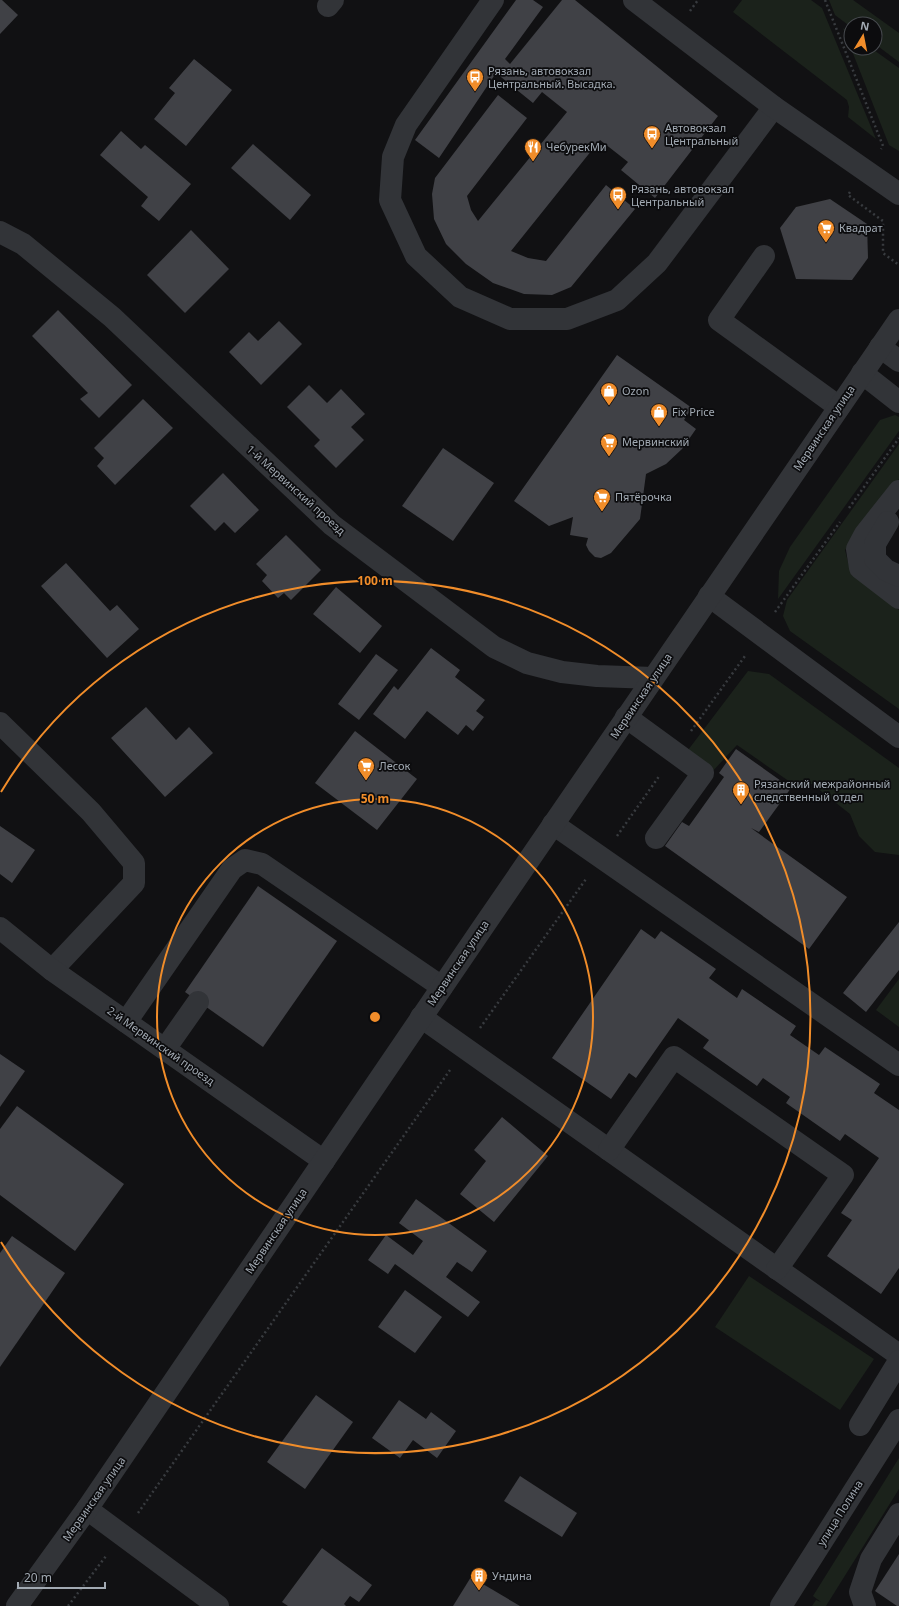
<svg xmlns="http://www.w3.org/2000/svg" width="899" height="1606" font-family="'Noto Sans',sans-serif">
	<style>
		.green { fill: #1b221b }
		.building { fill: #404146 }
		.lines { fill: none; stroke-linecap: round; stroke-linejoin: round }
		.path { stroke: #383b3f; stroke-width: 2.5; stroke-dasharray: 2 3; stroke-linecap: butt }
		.minor { stroke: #323438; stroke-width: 22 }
		.ring { fill: none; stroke: #f18d2a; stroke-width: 2 }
		.labels { text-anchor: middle; stroke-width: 3.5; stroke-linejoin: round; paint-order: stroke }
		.poi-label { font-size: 11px; fill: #a2aab3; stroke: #0c0c0e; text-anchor: start }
		.street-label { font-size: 11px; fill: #a2aab3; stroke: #0c0c0e }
		.centre { fill: #f18d2a; stroke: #0c0c0e; stroke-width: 2 }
		.ring-label { font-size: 12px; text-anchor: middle; font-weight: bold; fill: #f18d2a; stroke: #0c0c0e; stroke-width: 3.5; stroke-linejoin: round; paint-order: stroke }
	</style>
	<rect width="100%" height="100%" fill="#111113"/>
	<!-- green -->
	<g class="green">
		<polygon points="742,0 811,0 822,8 876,139 848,117 849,107 847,100 733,12"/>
		<polygon points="829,0 853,0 899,33 899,62 875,44 875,24 851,24 851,27 835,15"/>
		<polygon points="843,28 851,34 851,48 871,48 899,68 899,151 889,145"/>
		<polygon points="895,415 899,417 899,431 778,599 779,571 790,547 880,420"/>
		<polygon points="899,444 899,479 845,550 851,574 899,610 899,709 790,631 783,616 787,600"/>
		<polygon points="748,671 769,674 899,768 899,855 875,852 859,836 850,814 812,784 793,784 737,745 711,773 685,754"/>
		<polygon points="899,979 899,1027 876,1010"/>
		<polygon points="749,1276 874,1359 840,1410 715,1327"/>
		<polygon points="899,1458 899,1489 826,1606 812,1606 816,1600 821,1602 813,1596"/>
	</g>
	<!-- building -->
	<g class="building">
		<polygon points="0,0 2,0 18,15 0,34"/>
		<polygon points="516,0 533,0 543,7 505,59 510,64 562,0 575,0 718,116 655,198 621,170 628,162 600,140 511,251 528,258 546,261 606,185 635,209 571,287 552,295 524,294 493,283 466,264 446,244 434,219 432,194 435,178 498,95 527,118 467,196 471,210 478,221 567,112 542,92 533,103 496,73 439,158 415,140"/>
		<polygon points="194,59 232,90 186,146 154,119 175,93 169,88"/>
		<polygon points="121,131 141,149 145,145 191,184 159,221 141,206 148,197 100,155"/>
		<polygon points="253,144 311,195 290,220 231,168"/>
		<polygon points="830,199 867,224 868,258 852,280 796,279 780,228 796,207"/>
		<polygon points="191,230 229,269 185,313 147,275"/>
		<polygon points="58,310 132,385 99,418 80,399 88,393 32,336"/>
		<polygon points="279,321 302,344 261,385 229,352 249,332 258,341"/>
		<polygon points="617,355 692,408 684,420 696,429 682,449 666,464 646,474 640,519 611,553 601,558 595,557 589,551 586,545 588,538 570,535 573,517 549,526 514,501"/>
		<polygon points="309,385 327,403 341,389 365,414 351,427 364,440 336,468 314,446 320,440 287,407"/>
		<polygon points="143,399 173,428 115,485 97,466 104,458 94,448"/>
		<polygon points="443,448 494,483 453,541 402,506"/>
		<polygon points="223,473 259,510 235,533 224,522 215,531 190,506"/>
		<polygon points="286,535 321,570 291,600 284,593 278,598 262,581 267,575 256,564"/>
		<polygon points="66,563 110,611 117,605 139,629 107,658 41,586"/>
		<polygon points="336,587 382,626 360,653 313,614"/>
		<polygon points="431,648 460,670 455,677 485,700 476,711 484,717 473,731 466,725 458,735 427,711 405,739 373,714 394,686 398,690"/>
		<polygon points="376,654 398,670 359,720 338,704"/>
		<polygon points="146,707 176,740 189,727 213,753 165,797 111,738"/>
		<polygon points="355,731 417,779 377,830 315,783"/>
		<polygon points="736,749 791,788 759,832 751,828 847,897 809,949 665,846 682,822 689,826 724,777 719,773"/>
		<polygon points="0,826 35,850 12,883 0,874"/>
		<polygon points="258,886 337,941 263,1047 185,992"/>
		<polygon points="899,922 899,970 866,1012 843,993"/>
		<polygon points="641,929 655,939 661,931 716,969 709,978 737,998 742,989 796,1026 790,1035 819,1055 825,1047 880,1084 874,1093 899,1110 899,1268 881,1294 827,1256 852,1220 841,1213 879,1158 845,1134 840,1141 786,1103 790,1097 763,1078 757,1086 703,1048 709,1040 678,1018 636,1078 629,1073 611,1099 552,1058"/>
		<polygon points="0,1054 25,1071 0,1107"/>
		<polygon points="17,1106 124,1184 75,1251 0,1195 0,1129"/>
		<polygon points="502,1117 548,1156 494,1222 460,1194 486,1161 474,1150"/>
		<polygon points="416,1199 487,1251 472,1272 457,1262 446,1277 480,1302 468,1317 395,1264 388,1274 368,1260 386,1235 413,1255 423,1241 399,1223"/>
		<polygon points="12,1236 65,1273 0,1367 0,1253"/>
		<polygon points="405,1290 442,1317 415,1353 378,1327"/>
		<polygon points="316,1395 353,1422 305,1489 267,1462"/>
		<polygon points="399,1400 426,1419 431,1412 456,1431 437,1458 413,1440 400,1458 372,1438"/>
		<polygon points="520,1476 577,1513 562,1537 504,1501"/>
		<polygon points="322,1548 372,1585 359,1602 350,1596 344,1604 346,1606 288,1606 282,1602"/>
		<polygon points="899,1554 899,1606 897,1606 875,1591"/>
		<polygon points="471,1577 520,1606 453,1606"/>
	</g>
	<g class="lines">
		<!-- path -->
		<g class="path">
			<polyline points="825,0 883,146 881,149"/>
			<polyline points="690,11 698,0"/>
			<polyline points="850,192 848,195 883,221 883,253 899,265"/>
			<polyline points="849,508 899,438"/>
			<polyline points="775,612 840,522"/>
			<polyline points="691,731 745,656"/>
			<polyline points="617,836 660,775"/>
			<polyline points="480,1028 586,879"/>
			<polyline points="138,1513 450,1070"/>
			<polyline points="68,1606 106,1556"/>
		</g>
		<!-- minor -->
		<g class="minor">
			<polyline points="493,0 406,125 393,157 390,200 416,256 460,297 510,319 567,319 617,300 657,263 774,107"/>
			<polyline points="634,0 774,107 899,194"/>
			<polyline points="328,6 333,0"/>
			<polyline points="0,232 23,244 112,317 332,525 494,647 527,663 562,672 597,676 653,678"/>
			<polyline points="764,256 719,320 839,407"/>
			<polyline points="880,347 899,361"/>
			<polyline points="862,373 899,402"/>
			<polyline points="899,491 865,534 857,549 860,568 899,598"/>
			<polyline points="888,522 875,544 875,559 886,570 899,576"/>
			<polyline points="709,596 899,737"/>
			<polyline points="626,717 703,773 656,838"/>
			<polyline points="0,723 91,812 134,863 134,883 52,970"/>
			<polyline points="553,824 899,1065"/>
			<polyline points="0,928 52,970 324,1161"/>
			<polyline points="421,1017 899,1355"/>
			<polyline points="126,1022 232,869 245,860 262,864 442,987"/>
			<polyline points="165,1049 198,1002"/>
			<polyline points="609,1150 674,1057 843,1175 777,1269"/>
			<polyline points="860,1425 899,1361"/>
			<polyline points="87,1509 218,1606"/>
			<polyline points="17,1606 87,1509 483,927 899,320"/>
			<polyline points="781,1606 899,1420"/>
			<polyline points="865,1606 860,1592 871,1559 899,1514"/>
		</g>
	</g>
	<!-- distance rings -->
	<g class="ring">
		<circle cx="375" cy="1017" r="218"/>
		<path d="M1 792A436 436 0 1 1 1 1242"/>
	</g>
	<!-- icons -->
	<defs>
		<g id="bus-pin" transform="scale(0.9)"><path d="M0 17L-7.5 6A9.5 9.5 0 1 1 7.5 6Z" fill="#f18d2a" stroke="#0c0c0e"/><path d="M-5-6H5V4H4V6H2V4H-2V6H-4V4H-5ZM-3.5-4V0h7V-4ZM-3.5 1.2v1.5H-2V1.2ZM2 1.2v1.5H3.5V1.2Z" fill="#fff"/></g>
		<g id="restaurant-pin" transform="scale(0.9)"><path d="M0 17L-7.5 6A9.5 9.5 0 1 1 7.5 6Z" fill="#f18d2a" stroke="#0c0c0e"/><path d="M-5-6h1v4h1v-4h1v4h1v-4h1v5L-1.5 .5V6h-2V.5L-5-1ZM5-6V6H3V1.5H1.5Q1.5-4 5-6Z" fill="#fff"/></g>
		<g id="supermarket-pin" transform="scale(0.9)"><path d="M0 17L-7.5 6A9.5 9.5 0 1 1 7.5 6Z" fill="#f18d2a" stroke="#0c0c0e"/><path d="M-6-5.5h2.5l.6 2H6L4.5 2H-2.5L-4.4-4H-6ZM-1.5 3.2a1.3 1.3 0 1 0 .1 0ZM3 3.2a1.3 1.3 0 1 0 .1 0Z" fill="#fff"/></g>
		<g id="shop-pin" transform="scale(0.9)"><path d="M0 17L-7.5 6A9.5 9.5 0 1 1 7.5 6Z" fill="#f18d2a" stroke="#0c0c0e"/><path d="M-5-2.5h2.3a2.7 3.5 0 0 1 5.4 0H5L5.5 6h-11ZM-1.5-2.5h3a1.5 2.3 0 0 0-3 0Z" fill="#fff"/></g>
		<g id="building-pin" transform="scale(0.9)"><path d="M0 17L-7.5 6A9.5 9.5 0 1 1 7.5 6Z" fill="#f18d2a" stroke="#0c0c0e"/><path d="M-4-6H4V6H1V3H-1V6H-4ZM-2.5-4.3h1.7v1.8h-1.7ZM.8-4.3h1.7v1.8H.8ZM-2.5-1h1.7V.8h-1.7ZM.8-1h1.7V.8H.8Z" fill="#fff"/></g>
	</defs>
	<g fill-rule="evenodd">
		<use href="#bus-pin" x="475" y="77"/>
		<use href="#bus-pin" x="652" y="134"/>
		<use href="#restaurant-pin" x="533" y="147"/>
		<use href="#bus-pin" x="618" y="195"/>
		<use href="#supermarket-pin" x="826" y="228"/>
		<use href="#shop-pin" x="609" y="391"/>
		<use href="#shop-pin" x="659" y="412"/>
		<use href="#supermarket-pin" x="609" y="442"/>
		<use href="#supermarket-pin" x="602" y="497"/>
		<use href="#supermarket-pin" x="366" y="766"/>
		<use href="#building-pin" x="741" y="790"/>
		<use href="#building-pin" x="479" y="1576"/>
	</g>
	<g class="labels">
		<!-- poi labels -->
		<g class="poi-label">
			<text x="488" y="75">Рязань, автовокзал<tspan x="488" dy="13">Центральный. Высадка.</tspan></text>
			<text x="665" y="132">Автовокзал<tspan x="665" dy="13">Центральный</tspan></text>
			<text x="546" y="151">ЧебурекМи</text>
			<text x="631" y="193">Рязань, автовокзал<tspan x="631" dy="13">Центральный</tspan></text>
			<text x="839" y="232">Квадрат</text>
			<text x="622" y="395">Ozon</text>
			<text x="672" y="416">Fix Price</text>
			<text x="622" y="446">Мервинский</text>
			<text x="615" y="501">Пятёрочка</text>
			<text x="379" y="770">Лесок</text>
			<text x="754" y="788">Рязанский межрайонный<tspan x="754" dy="13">следственный отдел</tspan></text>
			<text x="492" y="1580">Ундина</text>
		</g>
		<!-- street labels -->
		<g class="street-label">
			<text transform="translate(824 428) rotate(-56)" y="4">Мервинская улица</text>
			<text transform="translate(296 490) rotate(42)" y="4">1-й Мервинский проезд</text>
			<text transform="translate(641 696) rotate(-56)" y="4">Мервинская улица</text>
			<text transform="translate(458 963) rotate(-56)" y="4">Мервинская улица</text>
			<text transform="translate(161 1046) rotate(35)" y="4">2-й Мервинский проезд</text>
			<text transform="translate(276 1231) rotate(-56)" y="4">Мервинская улица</text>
			<text transform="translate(94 1499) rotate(-55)" y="4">Мервинская улица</text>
			<text transform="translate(840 1513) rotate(-58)" y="4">улица Полина</text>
		</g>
	</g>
	<circle cx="375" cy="1017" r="6" class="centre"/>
	<g class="ring-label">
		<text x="375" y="585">100 m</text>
		<text x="375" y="803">50 m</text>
	</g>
	<!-- north arrow -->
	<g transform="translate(863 36) rotate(10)"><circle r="19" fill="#0c0c0e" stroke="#484b50"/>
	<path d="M0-3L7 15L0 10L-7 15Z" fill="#f18d2a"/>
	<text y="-6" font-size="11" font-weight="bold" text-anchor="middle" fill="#a2aab3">N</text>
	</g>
	<!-- scale -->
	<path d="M18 1582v6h87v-6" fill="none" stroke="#a2aab3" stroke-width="2"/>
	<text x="24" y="1582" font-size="12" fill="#a2aab3" stroke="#0c0c0e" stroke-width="3" paint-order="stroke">20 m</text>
</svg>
